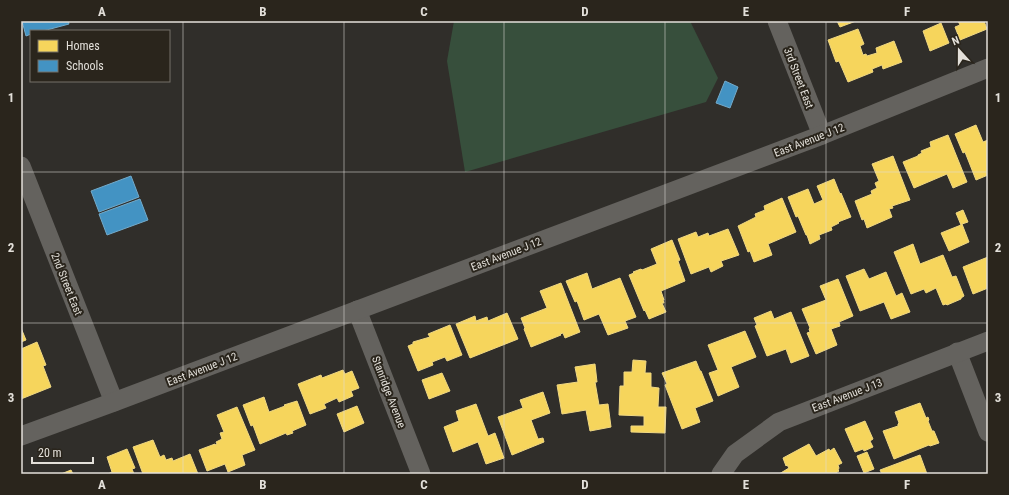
<svg xmlns="http://www.w3.org/2000/svg" width="1009" height="495" font-family="'Roboto Condensed',sans-serif">
	<style>
		.green { fill: #374f3c }
		.homes { fill: #f6d55c; stroke: #f0d882 }
		.schools { fill: #4393c3; stroke: #73aaca }
		.lines { fill: none; stroke-linecap: round; stroke-linejoin: round }
		.street { stroke: #64625e; stroke-width: 19 }
		.grid { fill: none; stroke: #e3e0da; stroke-width: 1; stroke-opacity: 0.55 }
		.labels { text-anchor: middle; stroke-width: 4; stroke-linejoin: round; paint-order: stroke }
		.street-label { font-size: 11px; fill: #e3e0da; stroke: #2a251c }
		.neatline { fill: none; stroke: #e3e0da; stroke-width: 1.5 }
		.grid-label { font-size: 13px; text-anchor: middle; font-weight: bold; fill: #e3e0da }
	</style>
	<rect width="100%" height="100%" fill="#302e2a"/>
	<!-- green -->
	<polygon class="green" points="454,21 690,21 718,78 706,102 465,172 447,61"/>
	<!-- homes -->
	<g class="homes">
		<polygon points="837,21 856,21 840,27"/>
		<polygon points="958,21 984,21 987,29 960,40 955,27 960,25"/>
		<polygon points="941,23 949,43 930,51 923,31"/>
		<polygon points="858,29 864,44 860,46 863,55 866,54 867,56 877,53 876,48 894,41 902,62 883,69 882,65 872,69 873,72 848,82 839,61 836,62 828,40"/>
		<polygon points="976,125 983,142 988,140 988,175 976,180 965,152 963,153 955,134"/>
		<polygon points="948,135 967,182 953,188 947,174 914,188 903,162 918,156 918,155 922,153 921,151 931,147 930,142"/>
		<polygon points="893,156 910,200 892,206 893,208 889,209 892,217 867,228 864,219 862,220 855,201 872,194 871,191 877,188 875,183 879,181 872,164"/>
		<polygon points="834,179 840,194 841,193 851,217 838,222 839,223 831,227 832,230 819,235 820,239 810,244 807,235 806,235 798,216 796,217 788,197 808,189 814,204 823,200 817,186"/>
		<polygon points="782,198 796,232 768,244 772,255 754,262 750,251 748,252 738,226 756,217 755,214 765,210 764,206"/>
		<polygon points="963,210 968,222 962,224 969,242 949,251 941,233 961,225 956,213"/>
		<polygon points="728,229 739,255 721,261 723,266 711,272 709,267 691,274 678,239 696,232 698,237 708,233 709,236"/>
		<polygon points="672,240 680,260 678,261 685,281 661,291 664,300 663,300 664,303 662,303 666,312 649,319 645,310 644,311 629,275 634,273 633,272 641,269 642,270 657,264 651,249"/>
		<polygon points="913,244 920,264 943,255 952,277 956,276 964,296 961,298 961,299 947,305 946,304 943,305 936,288 926,293 924,289 911,294 894,252"/>
		<polygon points="988,257 988,288 973,294 963,267"/>
		<polygon points="864,269 869,279 886,272 896,296 902,293 910,312 891,319 884,302 860,311 846,276"/>
		<polygon points="587,273 592,289 620,278 636,317 625,321 628,328 608,335 599,314 584,320 577,301 575,302 566,281"/>
		<polygon points="838,279 853,316 839,322 840,326 831,329 837,345 816,354 807,333 810,332 809,329 810,328 802,309 826,300 820,286"/>
		<polygon points="561,283 580,332 565,338 563,333 560,334 561,335 531,347 524,329 525,328 521,318 547,308 540,291"/>
		<polygon points="771,311 774,319 791,312 809,356 791,363 786,349 767,356 755,326 757,325 754,318"/>
		<polygon points="507,313 518,339 470,358 456,324 475,316 476,321 487,317 488,321"/>
		<polygon points="450,325 462,355 447,361 445,357 432,362 433,365 418,371 408,346 413,344 413,342 430,337 428,334"/>
		<polygon points="21,328 26,340 21,342"/>
		<polygon points="745,331 756,357 731,367 739,387 718,396 709,373 718,370 708,345"/>
		<polygon points="37,342 46,365 43,366 51,387 21,399 21,349"/>
		<polygon points="633,360 646,361 645,373 651,373 651,387 659,388 658,407 666,407 665,433 631,432 631,426 644,426 644,416 619,415 620,386 624,386 624,372 632,372"/>
		<polygon points="696,361 700,371 701,371 713,401 695,408 700,422 682,429 665,385 667,384 662,373"/>
		<polygon points="595,364 597,382 595,382 599,405 608,404 611,427 590,431 586,410 562,414 557,385 578,382 575,367"/>
		<polygon points="343,370 345,374 352,371 359,388 351,391 353,396 339,402 337,398 324,404 326,408 310,414 298,384 321,375 322,378"/>
		<polygon points="442,373 450,391 429,399 422,380"/>
		<polygon points="543,392 550,413 531,420 538,439 543,438 544,442 512,455 498,417 523,408 520,400"/>
		<polygon points="264,397 269,412 285,406 284,405 297,401 306,425 292,431 293,433 287,435 286,433 260,444 253,425 251,426 243,405"/>
		<polygon points="920,403 926,418 928,417 929,420 928,421 932,431 934,431 939,443 930,446 929,445 894,459 883,431 898,426 898,424 899,423 895,412"/>
		<polygon points="476,404 488,436 495,433 504,458 486,464 478,442 453,452 444,427 459,421 456,411"/>
		<polygon points="357,406 364,423 344,432 337,414"/>
		<polygon points="237,407 255,450 242,455 245,465 228,472 225,464 207,471 199,450 215,444 215,445 217,444 216,442 222,439 220,433 224,432 217,415"/>
		<polygon points="865,421 873,439 870,441 873,447 864,451 863,449 855,452 845,429"/>
		<polygon points="153,440 160,457 164,455 166,460 172,458 173,461 190,454 198,474 143,474 133,447"/>
		<polygon points="809,444 816,456 829,449 830,451 834,448 842,463 838,465 839,468 838,470 839,471 834,474 779,474 789,468 787,465 786,466 783,458"/>
		<polygon points="127,449 135,468 132,469 134,474 108,474 112,472 107,457"/>
		<polygon points="867,452 874,469 864,473 857,456"/>
		<polygon points="920,455 927,474 882,474 880,470"/>
		<polygon points="71,470 73,474 61,474"/>
	</g>
	<!-- schools -->
	<g class="schools">
		<polygon points="22,21 68,21 69,24 43,31 31,31 31,34 26,36"/>
		<polygon points="725,81 738,87 730,108 716,103"/>
		<polygon points="131,176 139,197 99,212 91,191"/>
		<polygon points="140,199 148,220 107,235 99,214"/>
	</g>
	<g class="lines">
		<!-- street -->
		<g class="street">
			<polyline points="777,21 822,135"/>
			<polyline points="21,166 114,402"/>
			<polyline points="357,310 421,474"/>
			<polyline points="957,352 988,432"/>
			<polyline points="21,436 114,402 822,135 988,68"/>
			<polyline points="721,474 735,454 779,422 988,341"/>
		</g>
	</g>
	<!-- grid -->
	<path class="grid" d="M 183,21 L 183,474M 344,21 L 344,474M 504,21 L 504,474M 665,21 L 665,474M 826,21 L 826,474M 21,172 L 988,172M 21,323 L 988,323"/>
	<g class="labels">
		<!-- street labels -->
		<g class="street-label">
			<text transform="translate(799 78) rotate(69)" y="4">3rd Street East</text>
			<text transform="translate(809 140) rotate(-21)" y="4">East Avenue J 12</text>
			<text transform="translate(506 254) rotate(-21)" y="4">East Avenue J 12</text>
			<text transform="translate(67 284) rotate(68)" y="4">2nd Street East</text>
			<text transform="translate(202 369) rotate(-21)" y="4">East Avenue J 12</text>
			<text transform="translate(389 392) rotate(69)" y="4">Stanridge Avenue</text>
			<text transform="translate(847 395) rotate(-21)" y="4">East Avenue J 13</text>
		</g>
	</g>
	<!-- border -->
	<rect width="1009" height="495" fill="none" stroke="#2a251c" stroke-width="44"/>
	<!-- legend -->
	<rect x="30" y="30" width="140" height="52" fill="#2a251c" stroke="#747068"/>
	<rect x="38" y="40" width="20" height="12" fill="#f6d55c" stroke="#747068"/>
	<text x="66" y="50" font-size="12" fill="#e3e0da">Homes</text>
	<rect x="38" y="60" width="20" height="12" fill="#4393c3" stroke="#747068"/>
	<text x="66" y="70" font-size="12" fill="#e3e0da">Schools</text>
	<!-- north arrow -->
	<g transform="translate(959 50) rotate(339)" stroke="#2a251c" stroke-width="3" paint-order="stroke">
	<path d="M0-3L7 15L0 10L-7 15Z" fill="#e3e0da"/>
	<text y="-6" font-size="11" font-weight="bold" text-anchor="middle" fill="#e3e0da">N</text>
	</g>
	<!-- scale -->
	<path d="M32 457v6h61v-6" fill="none" stroke="#e3e0da" stroke-width="2"/>
	<text x="38" y="457" font-size="12" fill="#e3e0da" stroke="#2a251c" stroke-width="3" paint-order="stroke">20 m</text>
	<rect x="22" y="22" width="965" height="451" class="neatline"/>
	<g class="grid-label">
		<text x="102" y="16">A</text>
		<text x="263" y="16">B</text>
		<text x="424" y="16">C</text>
		<text x="585" y="16">D</text>
		<text x="746" y="16">E</text>
		<text x="907" y="16">F</text>
		<text x="11" y="102">1</text>
		<text x="998" y="102">1</text>
		<text x="11" y="252">2</text>
		<text x="998" y="252">2</text>
		<text x="11" y="402">3</text>
		<text x="998" y="402">3</text>
		<text x="102" y="489">A</text>
		<text x="263" y="489">B</text>
		<text x="424" y="489">C</text>
		<text x="585" y="489">D</text>
		<text x="746" y="489">E</text>
		<text x="907" y="489">F</text>
	</g>
</svg>
